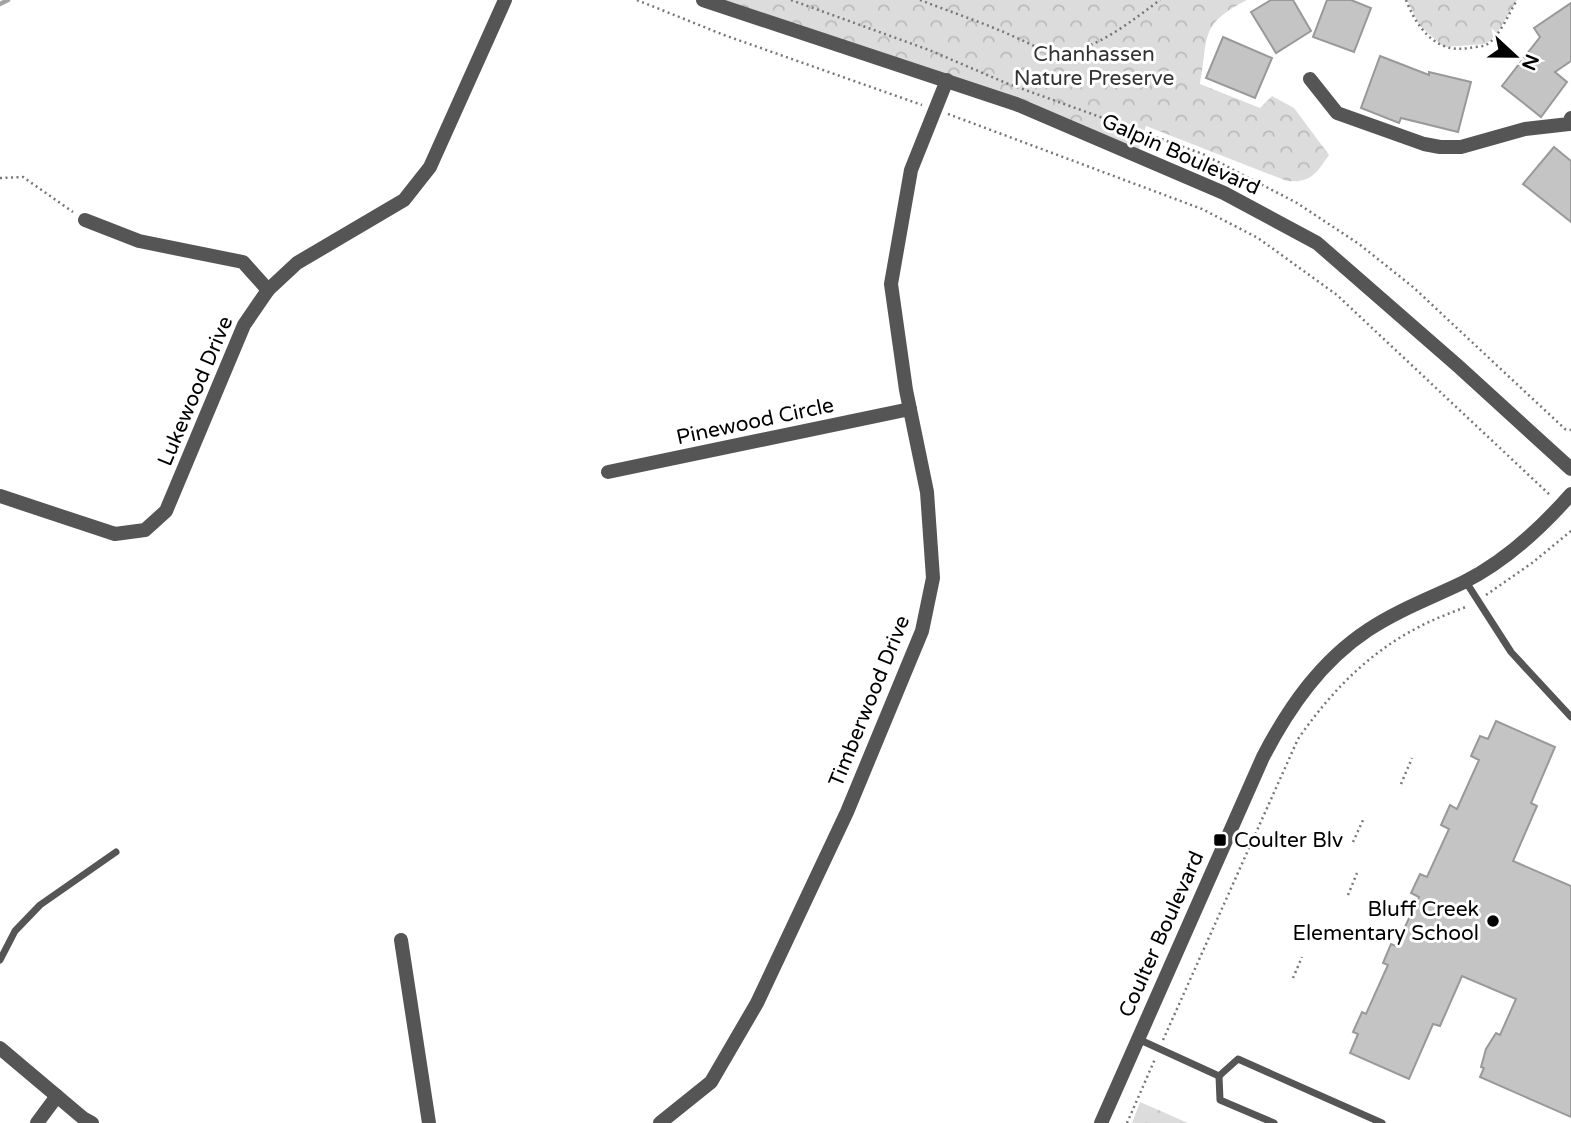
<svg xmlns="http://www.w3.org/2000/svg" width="1571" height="1123" font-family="'Varela Round',sans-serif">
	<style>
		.forest { fill: url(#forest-crowns) }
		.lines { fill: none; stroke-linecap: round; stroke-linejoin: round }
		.stream { stroke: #a3a3a3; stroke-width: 4.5 }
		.building { fill: #c4c4c4; stroke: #999; stroke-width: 2 }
		.path { stroke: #777; stroke-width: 2.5; stroke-dasharray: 2 3.5; stroke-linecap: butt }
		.service { stroke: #555; stroke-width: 7 }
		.minor { stroke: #555; stroke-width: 14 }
		.tertiary { stroke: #555; stroke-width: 14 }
		.poi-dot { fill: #000; stroke: #fff; stroke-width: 2.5 }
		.labels { text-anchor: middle; stroke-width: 6; stroke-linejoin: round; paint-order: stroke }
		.park-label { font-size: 21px; fill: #333; stroke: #fff }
		.street-label { font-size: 21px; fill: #000; stroke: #fff }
		.poi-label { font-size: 21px; fill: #000; stroke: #fff; text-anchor: start }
	</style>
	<defs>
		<pattern id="forest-crowns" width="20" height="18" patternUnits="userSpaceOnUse" patternTransform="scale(1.75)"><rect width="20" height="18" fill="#dcdcdc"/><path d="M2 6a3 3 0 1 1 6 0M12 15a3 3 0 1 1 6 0" fill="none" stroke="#bbb"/></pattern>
	</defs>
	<rect width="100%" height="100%" fill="#fff"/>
	<!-- forest -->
	<g class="forest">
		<path d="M 703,0 L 1247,0 C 1198,25 1209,37 1200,84 L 1260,108 L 1272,96 L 1294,108 L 1329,155 C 1316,174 1311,183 1287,181 L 1146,126 L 1137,156 L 1016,104 Z"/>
		<polygon points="1407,0 1517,0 1496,35 1486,44 1444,47 1419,25"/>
		<polygon points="1140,1102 1188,1123 1132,1123"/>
	</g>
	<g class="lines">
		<!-- stream -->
		<polyline class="stream" points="0,4 8,0"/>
	</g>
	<!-- building -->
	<g class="building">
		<polygon points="1271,0 1293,0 1311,31 1276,53 1251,12"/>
		<polygon points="1327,0 1351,0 1371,8 1354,52 1313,37"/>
		<polygon points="1571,3 1571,61 1555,72 1567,82 1541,117 1502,86 1540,37 1534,28"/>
		<polygon points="1223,37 1272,58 1255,98 1206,78"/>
		<polygon points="1380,56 1429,75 1429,72 1471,82 1458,132 1401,118 1399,123 1361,108"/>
		<polygon points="1554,147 1571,161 1571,222 1523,184"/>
		<polygon points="1496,721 1555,747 1531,803 1537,806 1513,861 1571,886 1571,1117 1480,1077 1484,1068 1481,1067 1486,1049 1496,1033 1500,1035 1516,999 1462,976 1440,1026 1433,1024 1409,1079 1350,1053 1358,1034 1353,1032 1362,1012 1366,1014 1388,965 1383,963 1391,944 1396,946 1419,897 1411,893 1420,874 1427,877 1449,829 1441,825 1450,805 1457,809 1479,760 1471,756 1480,736 1488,739"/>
	</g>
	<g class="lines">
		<!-- path -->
		<g class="path">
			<polyline points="637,0 724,35 922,105"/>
			<polyline points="791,0 929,50 1006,83 1203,154 1297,203 1359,244 1413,287 1565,429 1571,430"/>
			<path d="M 920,0 C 951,12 984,23 1015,37 C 1031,44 1043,52 1061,52 C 1094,52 1134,19 1160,0"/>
			<path d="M 1406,0 C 1417,28 1436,54 1469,48 C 1474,47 1481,47 1486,45 C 1499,38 1509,13 1517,0"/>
			<polyline points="948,114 1202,209 1258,238 1337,295 1551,496"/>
			<polyline points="0,178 23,177 73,212"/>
			<polyline points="1486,595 1532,563 1571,531"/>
			<polyline points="1401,784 1412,758"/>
			<polyline points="1353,842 1363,820"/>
			<polyline points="1348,895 1357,873"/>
			<polyline points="1293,978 1302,957"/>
			<path d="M 1163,1040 L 1298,739 C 1330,693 1367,654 1417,628 C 1433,619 1451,613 1468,606"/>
			<polyline points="1127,1123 1155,1059"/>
		</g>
		<!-- service -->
		<g class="service">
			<polyline points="1466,582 1511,652 1571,717"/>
			<polyline points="0,960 15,931 40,905 116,852"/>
			<polyline points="1138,1039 1219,1076"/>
			<polyline points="1219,1076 1238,1059 1382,1123"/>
			<polyline points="1219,1076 1220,1100 1274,1123"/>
		</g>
		<!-- minor -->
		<g class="minor">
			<polyline points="1310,79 1337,113 1424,144 1440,147 1461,147 1525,129 1569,124 1571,118"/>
			<polyline points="85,220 139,241 243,262 268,290"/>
			<polyline points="608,472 910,409"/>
			<polyline points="0,496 115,534 145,530 166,511 244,325 268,290 297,263 404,200 430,167 505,0"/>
			<polyline points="401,940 429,1123"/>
			<polyline points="0,1048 83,1118 92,1123"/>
			<polyline points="37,1123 57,1096"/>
			<polyline points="660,1123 711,1082 757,1003 847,812 922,631 933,578 927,492 906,390 891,284 911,170 947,80"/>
		</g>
		<!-- tertiary -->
		<g class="tertiary">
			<polyline points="703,0 1016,104 1224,193 1317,243 1458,366 1571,469"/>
			<path d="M 1101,1123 L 1263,757 C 1289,707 1321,661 1368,630 C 1398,610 1431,598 1464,582 C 1504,562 1542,527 1571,494"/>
		</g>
	</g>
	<!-- markers -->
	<g class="poi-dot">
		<rect x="1213" y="833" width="14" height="14" rx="3.5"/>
		<circle cx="1493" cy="921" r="7"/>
	</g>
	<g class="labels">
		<!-- park labels -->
		<g class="park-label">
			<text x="1094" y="61">Chanhassen<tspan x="1094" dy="24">Nature Preserve</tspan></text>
		</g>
		<!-- street labels -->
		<g class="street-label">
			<text transform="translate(1181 154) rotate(24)" y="7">Galpin Boulevard</text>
			<text transform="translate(195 391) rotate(-67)" y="7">Lukewood Drive</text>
			<text transform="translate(755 421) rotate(-12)" y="7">Pinewood Circle</text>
			<text transform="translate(869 701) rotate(-68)" y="7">Timberwood Drive</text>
			<text transform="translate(1161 934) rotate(-66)" y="7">Coulter Boulevard</text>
		</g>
		<!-- poi labels -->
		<g class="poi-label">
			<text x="1234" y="847">Coulter Blv</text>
			<text x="1479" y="916" text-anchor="end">Bluff Creek<tspan x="1479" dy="24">Elementary School</tspan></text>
		</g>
	</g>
	<!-- north arrow -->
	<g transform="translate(1515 56) rotate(112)" stroke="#ffffff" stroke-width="5" paint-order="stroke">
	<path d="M0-5L12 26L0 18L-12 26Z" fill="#000000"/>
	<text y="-10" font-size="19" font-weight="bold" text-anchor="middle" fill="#000000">N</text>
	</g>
</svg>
